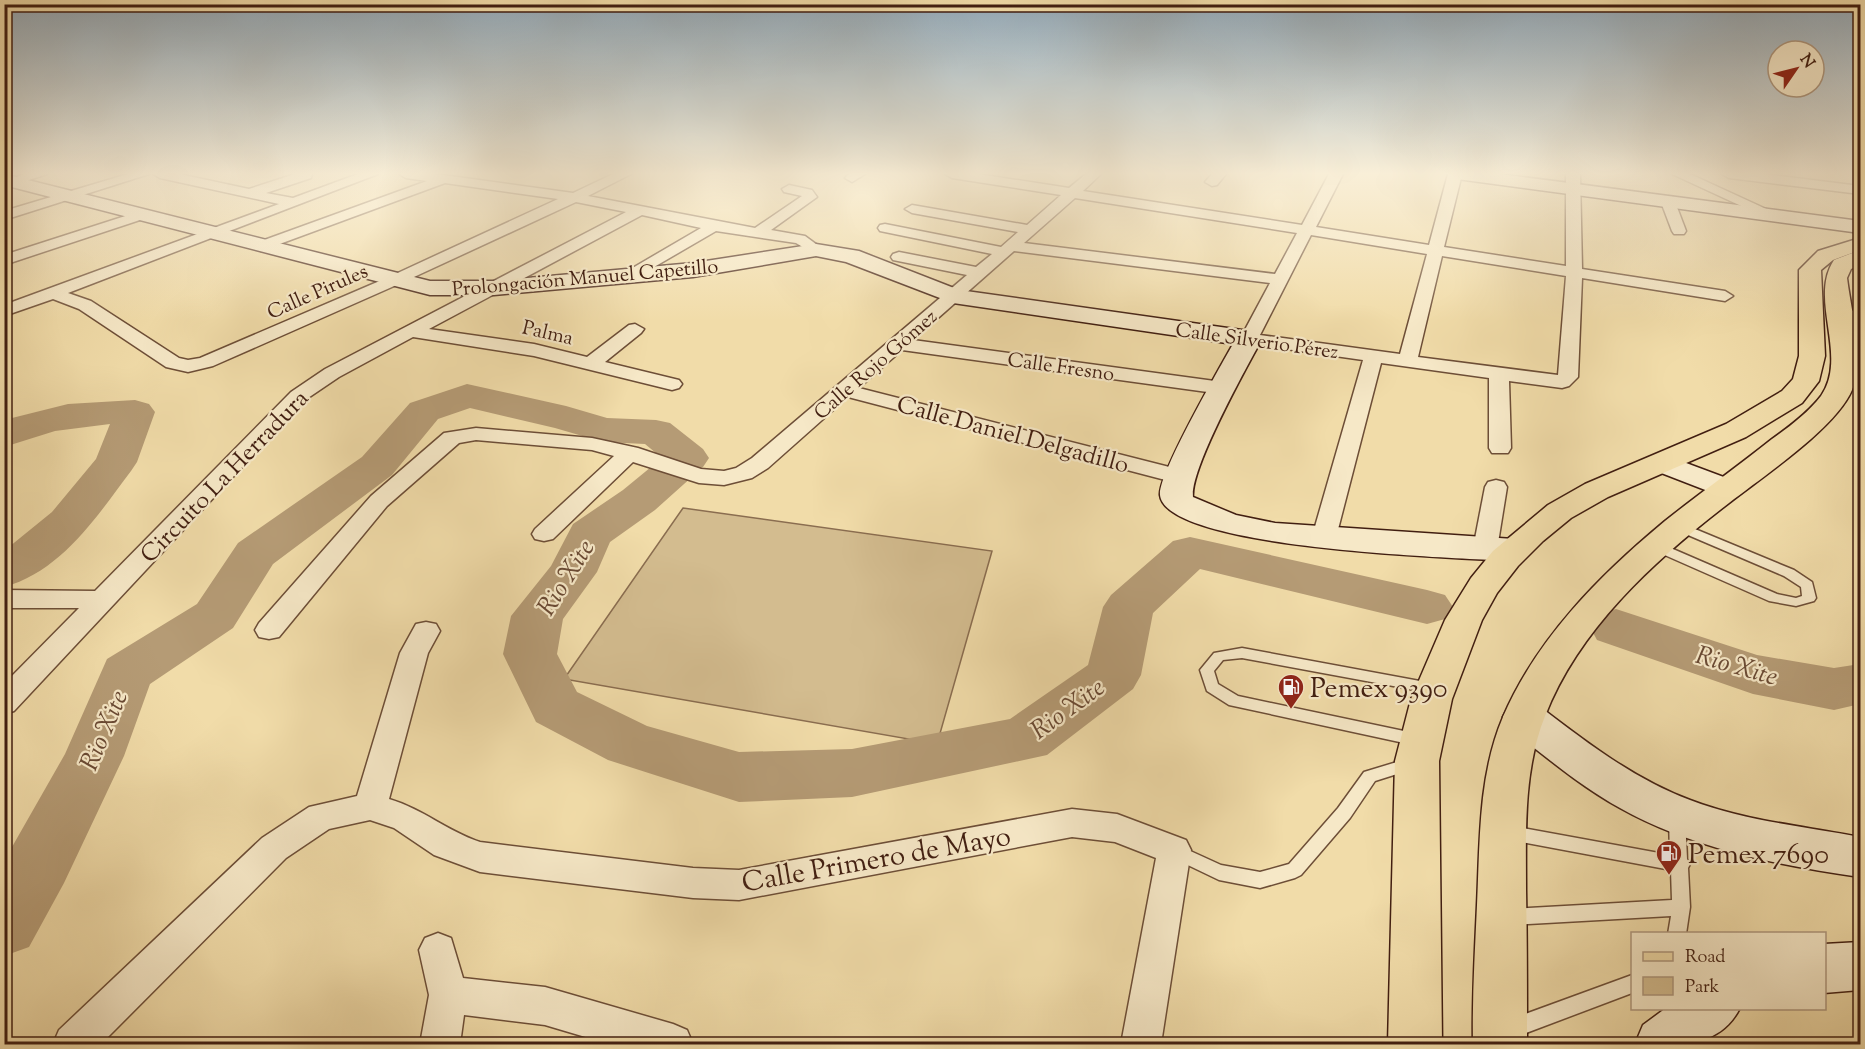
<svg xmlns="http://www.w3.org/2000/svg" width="1865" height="1049" font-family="'Sorts Mill Goudy',serif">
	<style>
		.green { fill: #d3bc8f; stroke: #8a6d50; stroke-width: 1.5 }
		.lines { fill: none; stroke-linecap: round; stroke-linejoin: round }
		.river { fill: #b59b75; fill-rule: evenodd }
		.lane-casing { stroke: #6d4e37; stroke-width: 3 }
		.street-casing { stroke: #6d4e37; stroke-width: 3 }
		.secondary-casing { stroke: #411e11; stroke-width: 3 }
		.primary-casing { stroke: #411e11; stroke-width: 3 }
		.lane { fill: #f6e8c7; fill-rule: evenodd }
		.street { fill: #f6e8c7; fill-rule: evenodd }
		.secondary { fill: #f6e8c7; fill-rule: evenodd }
		.primary { fill: #f1dca9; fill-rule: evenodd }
		.labels { text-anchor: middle; stroke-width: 4.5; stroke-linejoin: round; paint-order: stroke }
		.far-street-label { font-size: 20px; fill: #411e11; stroke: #f6e8c7 }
		.street-label { font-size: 24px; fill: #411e11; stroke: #f6e8c7 }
		.water-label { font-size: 26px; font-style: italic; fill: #6a4a34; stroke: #f6e8c7 }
		.near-poi-label { font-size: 28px; fill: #411e11; stroke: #f6e8c7; text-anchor: start }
		.near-street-label { font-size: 28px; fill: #411e11; stroke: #f6e8c7 }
	</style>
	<rect width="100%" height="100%" fill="#f1dca9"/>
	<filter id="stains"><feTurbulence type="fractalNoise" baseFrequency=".00333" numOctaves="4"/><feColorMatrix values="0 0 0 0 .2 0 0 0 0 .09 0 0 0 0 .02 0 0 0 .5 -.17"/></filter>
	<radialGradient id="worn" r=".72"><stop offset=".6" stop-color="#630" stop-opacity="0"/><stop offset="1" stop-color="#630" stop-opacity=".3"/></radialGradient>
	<!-- green -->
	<polygon class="green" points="683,508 992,551 937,744 564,679"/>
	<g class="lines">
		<!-- river -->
		<g class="river">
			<polygon points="467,384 566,406 607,418 656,420 670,423 703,449 709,458 703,467 655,510 610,542 597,572 563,619 557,654 577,692 647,726 739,752 852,749 1010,719 1088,665 1103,607 1111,595 1173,541 1190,537 1427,590 1445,595 1453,607 1445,619 1427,624 1200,569 1153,613 1141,675 1133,689 1047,755 852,797 739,802 608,760 536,722 503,654 511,616 551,566 573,524 623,490 662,458 645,444 603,442 555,428 470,408 438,419 392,475 273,564 233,628 150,684 124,756 64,883 29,947 4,956 4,861 65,754 107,659 197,604 238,543 362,457 410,403"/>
			<path d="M 135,400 L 149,404 L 155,412 L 137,462 L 131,471 C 97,516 62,571 4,587 L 4,551 L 52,512 L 96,459 L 110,424 L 55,431 L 4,447 L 4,420 L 68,404 Z"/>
			<polygon points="1616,609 1757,655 1834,668 1860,664 1860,704 1834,710 1753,694 1597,640 1590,627 1597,614"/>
		</g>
		<!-- lane casing -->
		<g class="lane-casing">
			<g id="lane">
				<polygon points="1678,522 1794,570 1812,582 1816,598 1814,601 1796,606 1769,601 1651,549 1649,546 1651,543 1659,543 1777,594 1796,598 1802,596 1801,587 1784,576 1674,529 1672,526"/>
				<polygon points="1242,648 1436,684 1438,688 1436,692 1431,693 1242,658 1223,660 1214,671 1218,684 1238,696 1418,734 1423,736 1426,740 1423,744 1418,746 1229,705 1207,691 1200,670 1214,653"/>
				<polygon points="1410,758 1416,760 1418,764 1416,768 1375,781 1350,818 1301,875 1295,878 1260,888 1219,880 1169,856 1166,851 1169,846 1175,844 1221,865 1260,872 1289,864 1338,808 1364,772"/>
				<polygon points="1677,811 1683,813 1685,818 1687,859 1690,864 1688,868 1690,907 1686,934 1668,934 1671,916 1512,925 1506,923 1503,917 1506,911 1512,909 1672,900 1671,870 1511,840 1505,838 1503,833 1505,828 1511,826 1670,855 1669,818 1671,813"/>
				<polygon points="1632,975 1632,993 1513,1038 1506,1035 1503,1028 1506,1021"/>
			</g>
		</g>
		<!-- street casing -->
		<g class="street-casing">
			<g id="street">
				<polygon points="24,174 47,174 14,185 7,181"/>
				<polygon points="128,174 149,174 4,220 4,211"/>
				<polygon points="153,174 179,174 249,189 295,174 312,174 311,178 266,193 293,198 358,174 378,174 68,293 91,301 179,358 188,360 200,358 389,277 558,199 445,183 266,249 261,251 253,246 256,243 427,181 406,178 399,174 436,174 573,193 613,174 631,174 588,196 755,228 802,196 784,192 782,189 789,185 812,190 817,197 771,230 805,236 824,250 816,255 796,243 716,231 630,281 624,279 622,276 624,273 701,228 642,215 429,329 534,344 587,357 629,325 635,324 644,329 641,333 605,362 679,380 682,384 679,388 672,390 534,356 413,337 339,377 305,400 14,711 4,714 4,684 79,608 4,608 4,590 95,591 291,392 325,369 626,212 576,202 401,283 213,366 188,372 166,367 79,309 53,299 4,316 4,305 279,204 160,178"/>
				<polygon points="849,174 865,174 852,182 845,178"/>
				<path d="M 945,174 L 978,174 L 1069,188 L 1086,174 L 1101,174 L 1083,191 L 1302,225 L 1329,174 L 1343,174 L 1316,227 L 1429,245 L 1448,174 L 1462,174 L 1444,247 L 1566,266 L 1566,174 L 1580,174 L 1582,269 L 1725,291 L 1733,296 L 1725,301 L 1582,278 L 1578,377 L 1569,386 L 1562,388 L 1509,381 L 1511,448 L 1508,453 L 1492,453 L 1489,448 L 1489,378 L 1381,363 L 1336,537 L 1333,542 L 1324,544 L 1315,542 L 1312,537 L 1363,360 L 1243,343 L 1240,339 L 1270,283 L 1014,251 L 913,340 L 1222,382 L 1229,384 L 1232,388 L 1229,392 L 1222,394 L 902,350 L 859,388 L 1189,472 L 1192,477 L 1189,482 L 1173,482 L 848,397 L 768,468 L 752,478 L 724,485 L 699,483 L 633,462 L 553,539 L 544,541 L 535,539 L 532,534 L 535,529 L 614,456 L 592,450 L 476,440 L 459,443 L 387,506 L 279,637 L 269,639 L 259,637 L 255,630 L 259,623 L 371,496 L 444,433 L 476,428 L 592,438 L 638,448 L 701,469 L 724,471 L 736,468 L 752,458 L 967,275 L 893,260 L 891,257 L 893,254 L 899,252 L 976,267 L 992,254 L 880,231 L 878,228 L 880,225 L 885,224 L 1001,247 L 1018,232 L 912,213 L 905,209 L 912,205 L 1027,225 L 1061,195 L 952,178 ZM 1075,198 L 1297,233 L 1275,274 L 1024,243 ZM 1311,235 L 1427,254 L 1400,354 L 1260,335 ZM 1442,256 L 1566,276 L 1558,375 L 1418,357 Z"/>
				<polygon points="1212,174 1226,174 1217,185 1212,186 1205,182"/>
				<polygon points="1672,174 1690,174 1777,214 1775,217 1765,217"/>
				<polygon points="1722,174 1763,174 1860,186 1860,194 1729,178"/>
				<polygon points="1668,198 1675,202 1686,231 1684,234 1674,234 1672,231 1661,202"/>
				<polygon points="144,210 151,214 149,217 4,265 4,255"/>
				<polygon points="1838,308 1860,312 1860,322 1832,317 1829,313 1832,309"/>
				<polygon points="1496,480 1504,482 1507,487 1497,549 1494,554 1485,557 1476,554 1473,549 1485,487 1488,482"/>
				<path d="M 426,622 L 436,624 L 440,631 L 428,653 L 389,799 C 423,809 447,831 480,842 L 693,868 L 739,870 L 1072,809 L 1117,814 L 1186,840 L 1191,850 L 1161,1044 L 1121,1044 L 1156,858 L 1115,842 L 1072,837 L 739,900 L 693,898 L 480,872 L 434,855 L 394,828 L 370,820 L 329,829 L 286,858 L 101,1044 L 53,1044 L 59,1030 L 262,838 L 309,807 L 357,796 L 400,653 L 416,624 Z"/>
				<polygon points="438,933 451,938 463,978 545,987 673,1024 687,1030 693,1044 609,1044 545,1025 464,1015 460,1044 420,1044 429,995 419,950 425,938"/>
			</g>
		</g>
		<!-- secondary casing -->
		<g class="secondary-casing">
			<g id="secondary">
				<path d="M 4,174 L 430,281 L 494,281 L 693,263 L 816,244 L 859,251 L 959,290 L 1249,331 L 1258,334 L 1262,339 C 1246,368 1190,469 1193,497 L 1236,515 L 1275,523 L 1514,539 L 1526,543 L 1531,550 L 1526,557 L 1514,561 C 1465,558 1166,550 1160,495 C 1158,474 1219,369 1233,344 L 953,303 L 846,262 L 816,256 L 693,277 L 494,295 L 430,295 L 4,185 Z"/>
				<polygon points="1448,174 1500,174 1860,221 1860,233 1457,179"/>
				<polygon points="1662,454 1737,482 1742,489 1737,496 1726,498 1651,469 1647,463 1651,457"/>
				<path d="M 1524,702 L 1539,706 C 1586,742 1634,779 1690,800 C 1744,821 1804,826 1860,837 L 1860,877 C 1780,866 1691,848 1620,808 C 1580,786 1545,756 1509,728 L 1503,717 L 1509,706 Z"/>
				<polygon points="1860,942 1860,990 1824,993 1824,944"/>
				<path d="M 1666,1008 L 1740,1008 C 1719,1049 1679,1044 1635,1044 L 1643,1025 Z"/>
			</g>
		</g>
		<!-- primary casing -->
		<g class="primary-casing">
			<g id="primary">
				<polygon points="1860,238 1860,250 1833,260 1821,270 1825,356 1819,381 1802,403 1746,437 1608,497 1571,518 1543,541 1518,566 1497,593 1482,620 1452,699 1439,761 1442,1044 1388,1044 1395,761 1411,699 1445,620 1471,578 1493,551 1548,505 1585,484 1726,424 1782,391 1793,379 1799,356 1799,270 1818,251"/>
				<path d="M 1860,250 L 1860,265 L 1851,269 L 1847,278 C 1851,312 1865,357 1852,390 C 1836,428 1762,477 1729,503 C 1656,559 1579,628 1545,716 C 1523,771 1526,832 1526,890 C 1527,941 1527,993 1527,1044 L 1473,1044 C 1472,998 1475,951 1477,905 C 1480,842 1478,776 1503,717 C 1537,638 1600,575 1665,521 C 1700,493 1737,467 1772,439 C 1789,427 1808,413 1821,396 C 1849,356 1808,299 1834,260 Z"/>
			</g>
		</g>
		<!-- lane -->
		<use href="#lane" class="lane"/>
		<!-- street -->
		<use href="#street" class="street"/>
		<!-- secondary -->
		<use href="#secondary" class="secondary"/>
		<!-- primary -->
		<use href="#primary" class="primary"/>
	</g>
	<!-- sky -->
	<linearGradient id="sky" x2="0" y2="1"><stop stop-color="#93aaba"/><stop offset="0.54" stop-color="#f9efd8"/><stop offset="1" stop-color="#f9efd8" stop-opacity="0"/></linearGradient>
	<rect width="1865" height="321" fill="url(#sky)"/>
	<!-- icons -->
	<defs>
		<g id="fuel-pin" transform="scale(1.35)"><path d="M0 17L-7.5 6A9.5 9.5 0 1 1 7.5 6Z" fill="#8f2418" stroke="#f6e8c7"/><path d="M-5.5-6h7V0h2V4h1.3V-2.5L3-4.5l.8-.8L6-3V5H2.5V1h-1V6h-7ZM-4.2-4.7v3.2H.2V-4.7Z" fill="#fff"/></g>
	</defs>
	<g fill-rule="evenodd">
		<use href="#fuel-pin" x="1291" y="687"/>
		<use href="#fuel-pin" x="1669" y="853"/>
	</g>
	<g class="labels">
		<!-- far-street labels -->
		<g class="far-street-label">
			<text transform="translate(585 277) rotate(-5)" y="7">Prolongación Manuel Capetillo</text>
			<text transform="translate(317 291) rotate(-24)" y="7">Calle Pirules</text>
			<text transform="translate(548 332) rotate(13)" y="7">Palma</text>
			<text transform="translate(1257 340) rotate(8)" y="7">Calle Silverio Pérez</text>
			<text transform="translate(875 364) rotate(-41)" y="7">Calle Rojo Gómez</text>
			<text transform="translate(1061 366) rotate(8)" y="7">Calle Fresno</text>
		</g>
		<!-- street labels -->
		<g class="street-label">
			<text transform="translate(1013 434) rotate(15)" y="8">Calle Daniel Delgadillo</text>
			<text transform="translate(224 476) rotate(-46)" y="8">Circuito La Herradura</text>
		</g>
		<!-- water labels -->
		<g class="water-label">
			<text transform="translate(565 577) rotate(-58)" y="9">Rio Xite</text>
			<text transform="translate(1737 665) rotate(16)" y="9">Rio Xite</text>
			<text transform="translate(1067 708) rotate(-36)" y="9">Rio Xite</text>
			<text transform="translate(103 730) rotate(-67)" y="9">Rio Xite</text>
		</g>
		<!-- near-poi labels -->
		<g class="near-poi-label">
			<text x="1310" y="697">Pemex 9390</text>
			<text x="1688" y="863">Pemex 7690</text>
		</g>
		<!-- near-street labels -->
		<g class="near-street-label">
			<text transform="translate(876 858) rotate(-10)" y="10">Calle Primero de Mayo</text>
		</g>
	</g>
	<!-- margin -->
	<rect width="1865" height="1049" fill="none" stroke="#f1dca9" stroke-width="24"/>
	<rect x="6" y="6" width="1853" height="1037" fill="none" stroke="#411e11" stroke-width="3"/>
	<rect x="12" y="12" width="1841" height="1025" fill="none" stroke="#411e11" stroke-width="1.5"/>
	<!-- legend -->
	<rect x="1631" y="932" width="195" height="78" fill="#f6e8c7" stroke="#ae977e" stroke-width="1.5"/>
	<rect x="1643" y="952" width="30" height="9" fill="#f1dca9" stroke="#ae977e" stroke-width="1.5"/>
	<text x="1685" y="962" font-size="18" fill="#411e11">Road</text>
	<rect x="1643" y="977" width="30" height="18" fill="#d3bc8f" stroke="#ae977e" stroke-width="1.5"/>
	<text x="1685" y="992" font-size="18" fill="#411e11">Park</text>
	<!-- north arrow -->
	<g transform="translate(1796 69) rotate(55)"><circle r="28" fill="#f6e8c7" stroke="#ae977e" stroke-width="1.5"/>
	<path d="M0-4.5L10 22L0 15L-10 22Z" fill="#8f2418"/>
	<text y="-9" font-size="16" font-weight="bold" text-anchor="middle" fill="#411e11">N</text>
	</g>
	<rect width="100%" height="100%" filter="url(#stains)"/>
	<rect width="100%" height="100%" fill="url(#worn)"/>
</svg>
